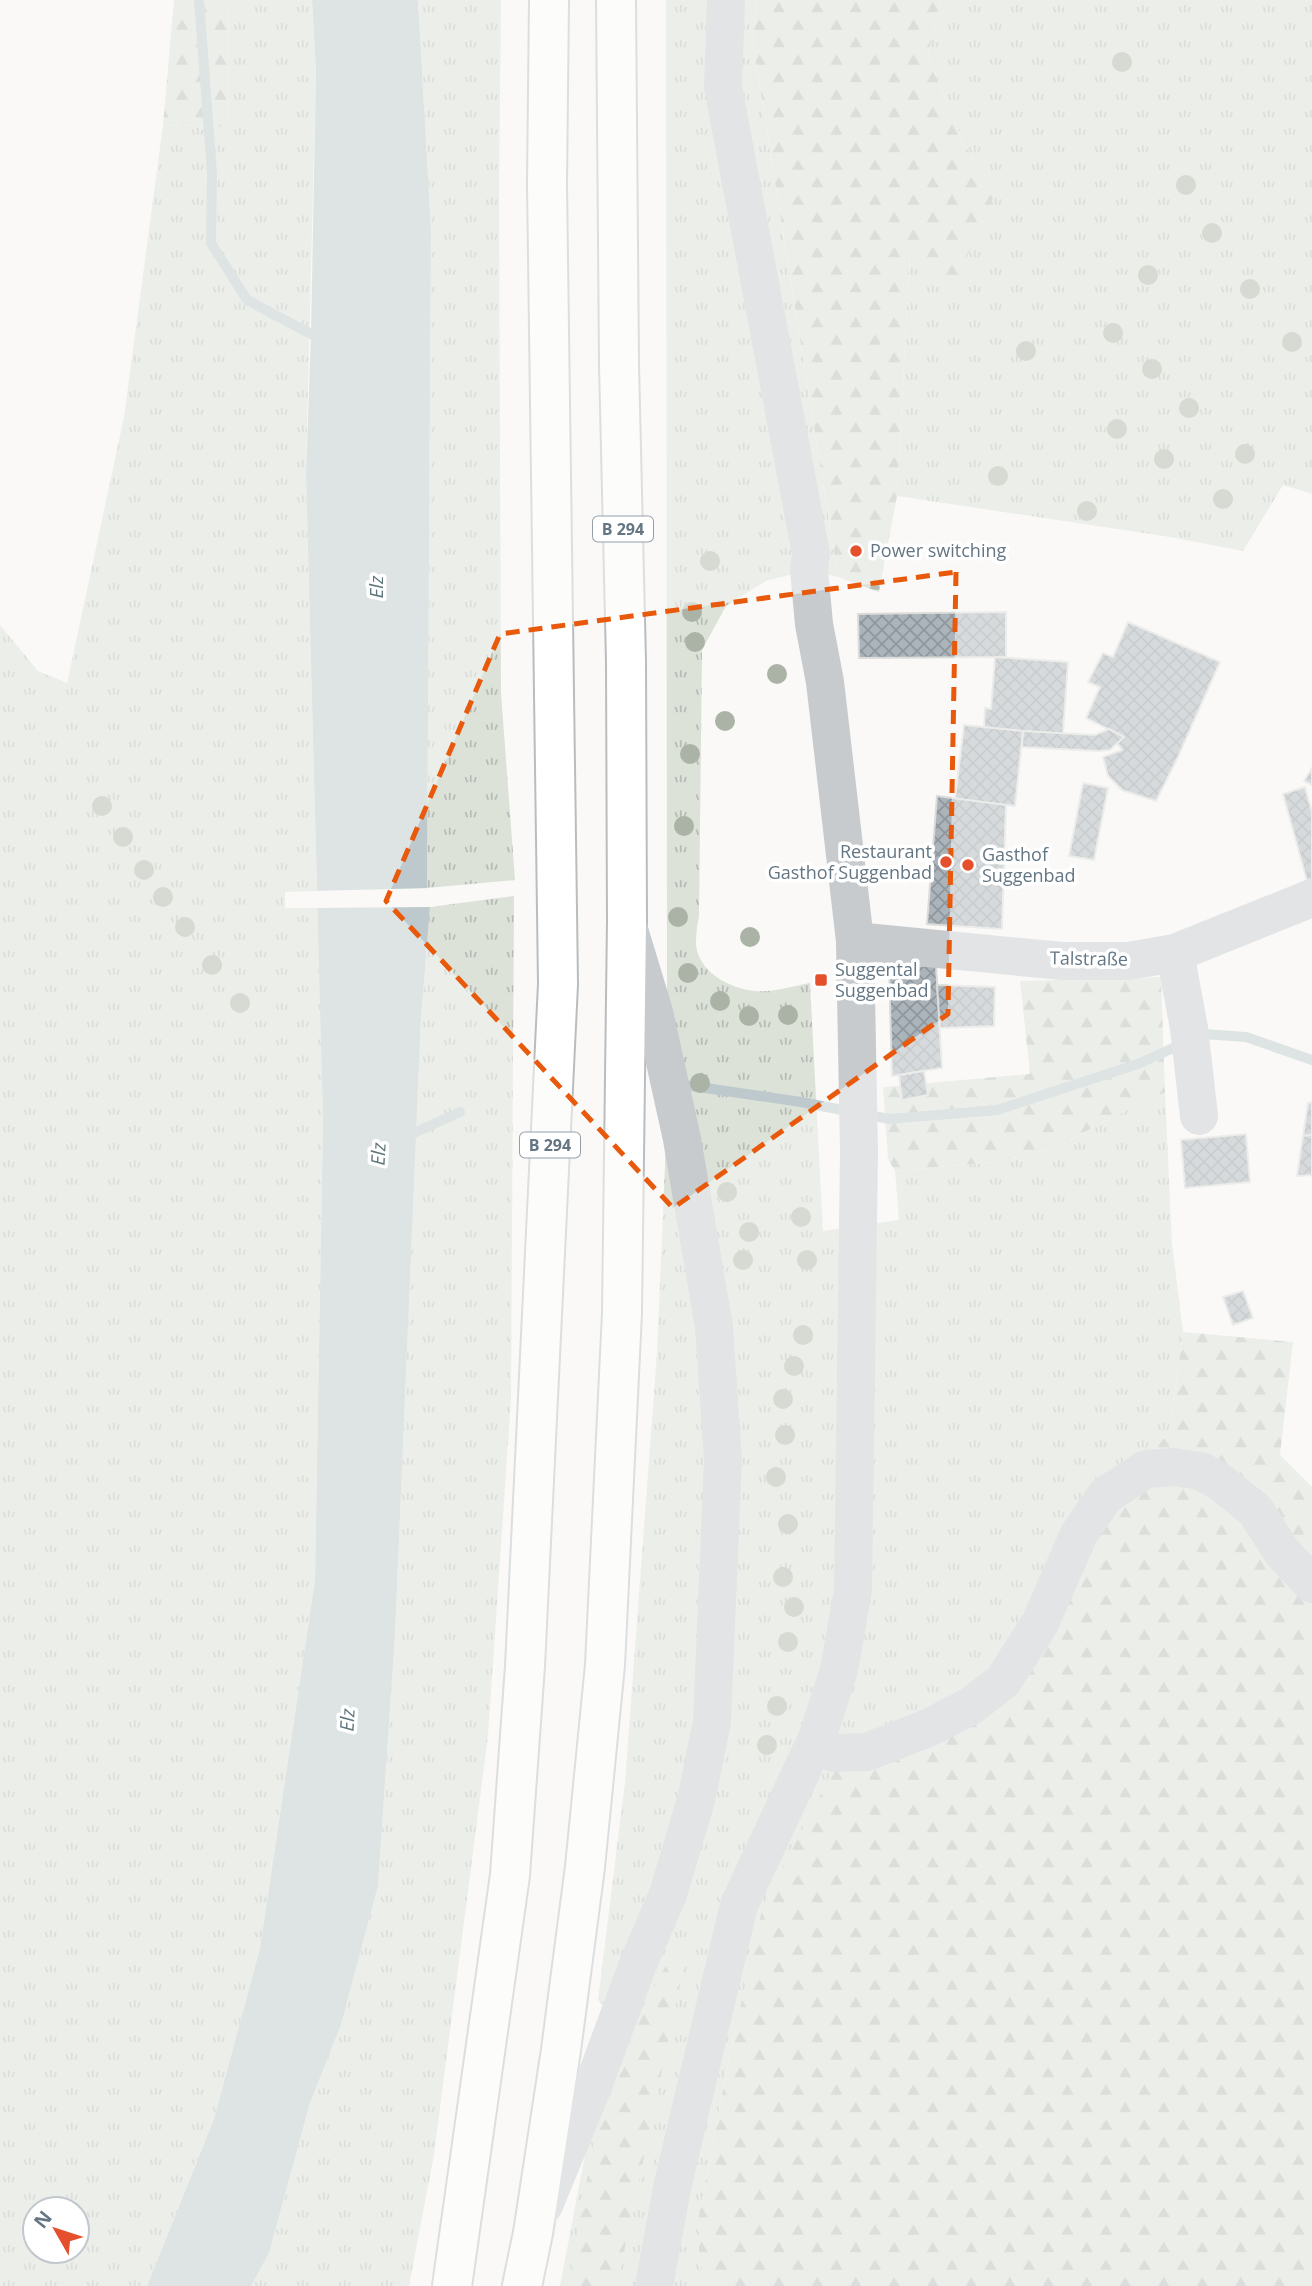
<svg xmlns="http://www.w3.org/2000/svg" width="1312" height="2286" font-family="'Open Sans',sans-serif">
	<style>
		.grass { fill: url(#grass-tufts); fill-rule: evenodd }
		.forest { fill: url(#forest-firs) }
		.water { fill: #bdc9cd }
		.pier { fill: #faf9f7 }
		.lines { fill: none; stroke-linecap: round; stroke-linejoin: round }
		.stream { stroke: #bdc9cd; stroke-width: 10 }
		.building { fill: url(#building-cross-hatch); stroke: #dbdbd9; stroke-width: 2 }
		.highway-casing { stroke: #babdc0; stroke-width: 42 }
		.minor { stroke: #c7cbce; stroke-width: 38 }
		.highway { stroke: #fff; stroke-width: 38 }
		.tree { fill: #aab3a6 }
		.marked { fill: none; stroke: #e8590c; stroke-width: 5; stroke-dasharray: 14 9; stroke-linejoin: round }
		.poi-dot { fill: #e64f2b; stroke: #fff; stroke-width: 2.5 }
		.labels { text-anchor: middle; stroke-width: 7; stroke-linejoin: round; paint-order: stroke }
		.shield { fill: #fff; stroke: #929fa8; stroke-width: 2 }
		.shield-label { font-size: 16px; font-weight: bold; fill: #647683 }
		.poi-label { font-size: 18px; fill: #647683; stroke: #fff; text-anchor: start }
		.street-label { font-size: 18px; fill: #647683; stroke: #fff }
		.water-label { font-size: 19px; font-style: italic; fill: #5f767c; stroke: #fff }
	</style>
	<defs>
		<pattern id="grass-tufts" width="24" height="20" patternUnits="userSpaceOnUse" patternTransform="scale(1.75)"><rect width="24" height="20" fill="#dce2d8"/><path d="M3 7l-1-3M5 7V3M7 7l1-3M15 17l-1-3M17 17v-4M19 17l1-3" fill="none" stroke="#b6bcb5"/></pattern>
		<pattern id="forest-firs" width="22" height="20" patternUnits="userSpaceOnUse" patternTransform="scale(1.75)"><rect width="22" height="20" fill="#dce2d8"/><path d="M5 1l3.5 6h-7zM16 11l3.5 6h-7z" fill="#b6bcb5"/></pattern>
		<pattern id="building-cross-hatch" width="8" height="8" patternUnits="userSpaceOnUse" patternTransform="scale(1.75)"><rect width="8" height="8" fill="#abb4ba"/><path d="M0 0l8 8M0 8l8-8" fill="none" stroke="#8f979d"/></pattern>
	</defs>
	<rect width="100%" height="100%" fill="#faf9f7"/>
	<!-- grass -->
	<g class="grass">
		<path d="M 229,0 L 312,0 L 316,70 L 306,474 L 317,891 L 285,892 L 285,908 L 319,908 L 323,1118 L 315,1580 L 260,1948 L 214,2119 L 147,2286 L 0,2286 L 0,625 L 38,671 L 67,683 L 124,417 L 163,125 L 227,127 ZM 35,2209 L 77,2209 L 77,2251 L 35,2251 Z"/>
		<polygon points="418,0 501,0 499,193 501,693 515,880 427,888 431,230"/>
		<path d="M 666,0 L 756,0 L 753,44 L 838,577 L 809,570 L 766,581 L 726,606 L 702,650 L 699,916 C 697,928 694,942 698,954 C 706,976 733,989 755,991 C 772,993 793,986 810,983 L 823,1231 L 899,1220 L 895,1171 L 995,1162 L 1054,1148 L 1151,1097 L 1165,1093 L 1172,1243 L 1183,1332 L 1169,1434 L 1144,1457 L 1045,1621 L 765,1902 L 730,2054 L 699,2215 L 699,2259 L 707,2286 L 617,2286 L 684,1961 L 568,2286 L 560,2286 L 594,2107 L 623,2028 L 598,2000 L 625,1782 L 657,1352 L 665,1166 L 667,995 Z"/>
		<polygon points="940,0 1312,0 1312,494 1283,485 1243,551 1170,537 897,496 910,252 996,192 963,143 928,55"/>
		<polygon points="514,896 511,1400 488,1736 434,2155 409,2286 251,2286 269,2253 310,2103 341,2025 378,1886 395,1636 421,1018 430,907"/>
	</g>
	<!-- forest -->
	<g class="forest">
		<polygon points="174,0 229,0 227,127 163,125"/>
		<polygon points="756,0 940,0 928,55 963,143 996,192 956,281 910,253 897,496 879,592 838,577 753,44"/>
		<polygon points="1161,977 1165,1093 1151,1097 1054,1148 995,1162 895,1171 888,1159 883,1087 1030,1074 1020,981"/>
		<polygon points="1183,1332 1293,1342 1280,1455 1312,1487 1312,2286 707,2286 699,2259 699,2215 730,2054 763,1905 839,1759 1007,1685 1144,1457 1169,1434"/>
		<polygon points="672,1954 685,1961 617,2286 568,2286 600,2106 649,1997"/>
	</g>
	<!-- water -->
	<polygon class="water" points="312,0 418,0 431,230 427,888 430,907 421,1018 395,1636 378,1886 341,2025 310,2103 269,2253 251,2286 147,2286 214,2119 260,1948 315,1580 323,1118 306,474 311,334 316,70"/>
	<!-- pier -->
	<polygon class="pier" points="431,888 434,907 430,907 315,908 313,891"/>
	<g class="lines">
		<!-- stream -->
		<g class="stream">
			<polyline points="199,0 212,173 211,243 247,300 311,334"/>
			<polyline points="1197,1037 1203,1034 1246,1037 1312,1060"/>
			<polyline points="678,1084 801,1102 889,1119 997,1110 1138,1064 1182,1044"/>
			<polyline points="404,1135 414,1133 460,1112"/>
		</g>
	</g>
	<!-- building -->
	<g class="building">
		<polygon points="856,545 863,550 855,558 849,553"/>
		<polygon points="1006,612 1006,657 859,658 858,614"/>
		<polygon points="1128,622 1220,662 1177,759 1156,801 1122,790 1108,776 1103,757 1122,750 1117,743 1124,737 1086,718 1100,687 1088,682 1103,653 1113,657"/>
		<polygon points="995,657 1068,662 1063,734 984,728 985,708 991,709"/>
		<polygon points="964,725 1023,731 1015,806 955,799"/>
		<polygon points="1109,729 1124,737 1110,750 1098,751 1022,747 1023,731 1095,735"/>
		<polygon points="1312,768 1312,785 1304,781"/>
		<polygon points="1083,783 1108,788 1094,860 1069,856"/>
		<polygon points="1305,787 1312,812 1312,879 1307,881 1283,794"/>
		<polygon points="937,796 1006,805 1002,929 927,924"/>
		<polygon points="936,965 942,1068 892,1076 889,967"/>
		<polygon points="937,985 995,987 994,1026 940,1028"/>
		<polygon points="924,1071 928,1095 902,1100 899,1075"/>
		<polygon points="1312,1102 1312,1135 1303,1136 1308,1103"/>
		<polygon points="1246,1134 1250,1182 1185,1188 1181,1140"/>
		<polygon points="1312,1135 1312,1175 1297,1176 1303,1136"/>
		<polygon points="1243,1291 1253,1318 1233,1325 1223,1297"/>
	</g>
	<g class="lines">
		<!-- highway casing -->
		<g class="highway-casing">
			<g id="highway">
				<polyline points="452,2286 510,1875 525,1666 558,984 547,184 549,0"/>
				<polyline points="522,2286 533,2233 561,2050 585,1867 605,1665 622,1313 627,921 626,661 619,364 616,0"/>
			</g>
		</g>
		<!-- minor -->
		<g class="minor">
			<polyline points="855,941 1062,961 1128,961 1175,953 1312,898"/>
			<polyline points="1175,953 1189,1028 1199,1116"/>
			<polyline points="834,1753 867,1752 928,1728 971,1706 1003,1681 1040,1623 1079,1534 1106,1495 1146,1469 1173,1467 1201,1471 1220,1482 1255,1510 1282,1552 1312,1584"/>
			<polyline points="544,2205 593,2086 638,1964 668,1894 696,1800 712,1722 723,1460 714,1327 682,1139 654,1012 630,933"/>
			<polyline points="654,2286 672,2188 739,1905 817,1738 839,1670 853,1590 859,1152 855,941 825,682 814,624 809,570 811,554 723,87 726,0"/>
		</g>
		<!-- highway -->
		<use href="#highway" class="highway"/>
	</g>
	<!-- trees -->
	<g class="tree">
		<circle cx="1122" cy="62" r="10"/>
		<circle cx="1186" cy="185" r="10"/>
		<circle cx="1212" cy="233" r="10"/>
		<circle cx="1148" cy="275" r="10"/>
		<circle cx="1250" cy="289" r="10"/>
		<circle cx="1113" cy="333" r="10"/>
		<circle cx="1292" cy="342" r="10"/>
		<circle cx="1026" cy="351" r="10"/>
		<circle cx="1152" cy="369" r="10"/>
		<circle cx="1189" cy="408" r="10"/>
		<circle cx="1117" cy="429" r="10"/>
		<circle cx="1245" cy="454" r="10"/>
		<circle cx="1164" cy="459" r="10"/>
		<circle cx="998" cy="476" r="10"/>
		<circle cx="1223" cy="499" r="10"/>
		<circle cx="1087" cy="511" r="10"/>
		<circle cx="710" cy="561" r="10"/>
		<circle cx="692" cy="612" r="10"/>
		<circle cx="695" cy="642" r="10"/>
		<circle cx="777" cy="674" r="10"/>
		<circle cx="725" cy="721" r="10"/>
		<circle cx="690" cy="754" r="10"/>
		<circle cx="102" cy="806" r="10"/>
		<circle cx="684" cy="826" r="10"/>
		<circle cx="123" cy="837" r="10"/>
		<circle cx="144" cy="870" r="10"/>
		<circle cx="163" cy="897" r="10"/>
		<circle cx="678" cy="917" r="10"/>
		<circle cx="185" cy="927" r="10"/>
		<circle cx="750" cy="937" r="10"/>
		<circle cx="212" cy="965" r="10"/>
		<circle cx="688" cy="973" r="10"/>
		<circle cx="720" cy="1001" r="10"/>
		<circle cx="240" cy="1003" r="10"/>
		<circle cx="788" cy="1015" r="10"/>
		<circle cx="749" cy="1016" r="10"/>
		<circle cx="700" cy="1083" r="10"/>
		<circle cx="727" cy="1192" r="10"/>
		<circle cx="801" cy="1217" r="10"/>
		<circle cx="749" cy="1232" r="10"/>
		<circle cx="743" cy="1260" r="10"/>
		<circle cx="807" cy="1260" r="10"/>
		<circle cx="803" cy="1335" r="10"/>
		<circle cx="794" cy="1366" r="10"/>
		<circle cx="783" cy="1399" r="10"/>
		<circle cx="785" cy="1435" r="10"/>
		<circle cx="776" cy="1477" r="10"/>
		<circle cx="788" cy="1524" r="10"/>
		<circle cx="783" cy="1577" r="10"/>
		<circle cx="794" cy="1607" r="10"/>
		<circle cx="788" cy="1642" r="10"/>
		<circle cx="777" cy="1706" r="10"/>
		<circle cx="767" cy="1745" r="10"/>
	</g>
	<!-- marked area -->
	<path d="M0 0H1312V2286H0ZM 956,572 L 948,1014 L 673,1208 L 386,901 L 500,634 Z" fill="#faf9f7" fill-opacity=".55" fill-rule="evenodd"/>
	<path class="marked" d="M 956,572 L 948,1014 L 673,1208 L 386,901 L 500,634 Z"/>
	<!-- markers -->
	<g class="poi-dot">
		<circle cx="856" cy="551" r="7"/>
		<circle cx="946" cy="862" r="7"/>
		<circle cx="968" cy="865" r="7"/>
		<rect x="814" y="973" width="14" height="14" rx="3.5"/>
	</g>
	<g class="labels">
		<!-- shield labels -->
		<g class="shield">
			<rect x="593" y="516.5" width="60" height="25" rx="5"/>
			<rect x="520" y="1132.5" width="60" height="25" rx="5"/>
		</g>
		<g class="shield-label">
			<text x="623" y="535">B 294</text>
			<text x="550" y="1151">B 294</text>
		</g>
		<!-- poi labels -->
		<g class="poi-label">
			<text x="870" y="557">Power switching</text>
			<text x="932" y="858" text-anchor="end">Restaurant<tspan x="932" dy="21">Gasthof Suggenbad</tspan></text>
			<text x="982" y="861">Gasthof<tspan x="982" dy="21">Suggenbad</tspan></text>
			<text x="835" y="976">Suggental<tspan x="835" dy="21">Suggenbad</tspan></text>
		</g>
		<!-- street labels -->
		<g class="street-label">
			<text transform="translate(1089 959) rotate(1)" y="6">Talstraße</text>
		</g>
		<!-- water labels -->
		<g class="water-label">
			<text transform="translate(376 587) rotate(-90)" y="7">Elz</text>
			<text transform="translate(378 1154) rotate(-87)" y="7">Elz</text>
			<text transform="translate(347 1720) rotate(-87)" y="7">Elz</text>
		</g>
	</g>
	<!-- north arrow -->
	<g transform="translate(56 2230) rotate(309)"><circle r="33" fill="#ffffff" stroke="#c1c8cd" stroke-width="2"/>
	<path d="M0-5L12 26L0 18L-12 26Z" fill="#e64f2b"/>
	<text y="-10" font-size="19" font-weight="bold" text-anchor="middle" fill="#647683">N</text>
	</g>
</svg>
